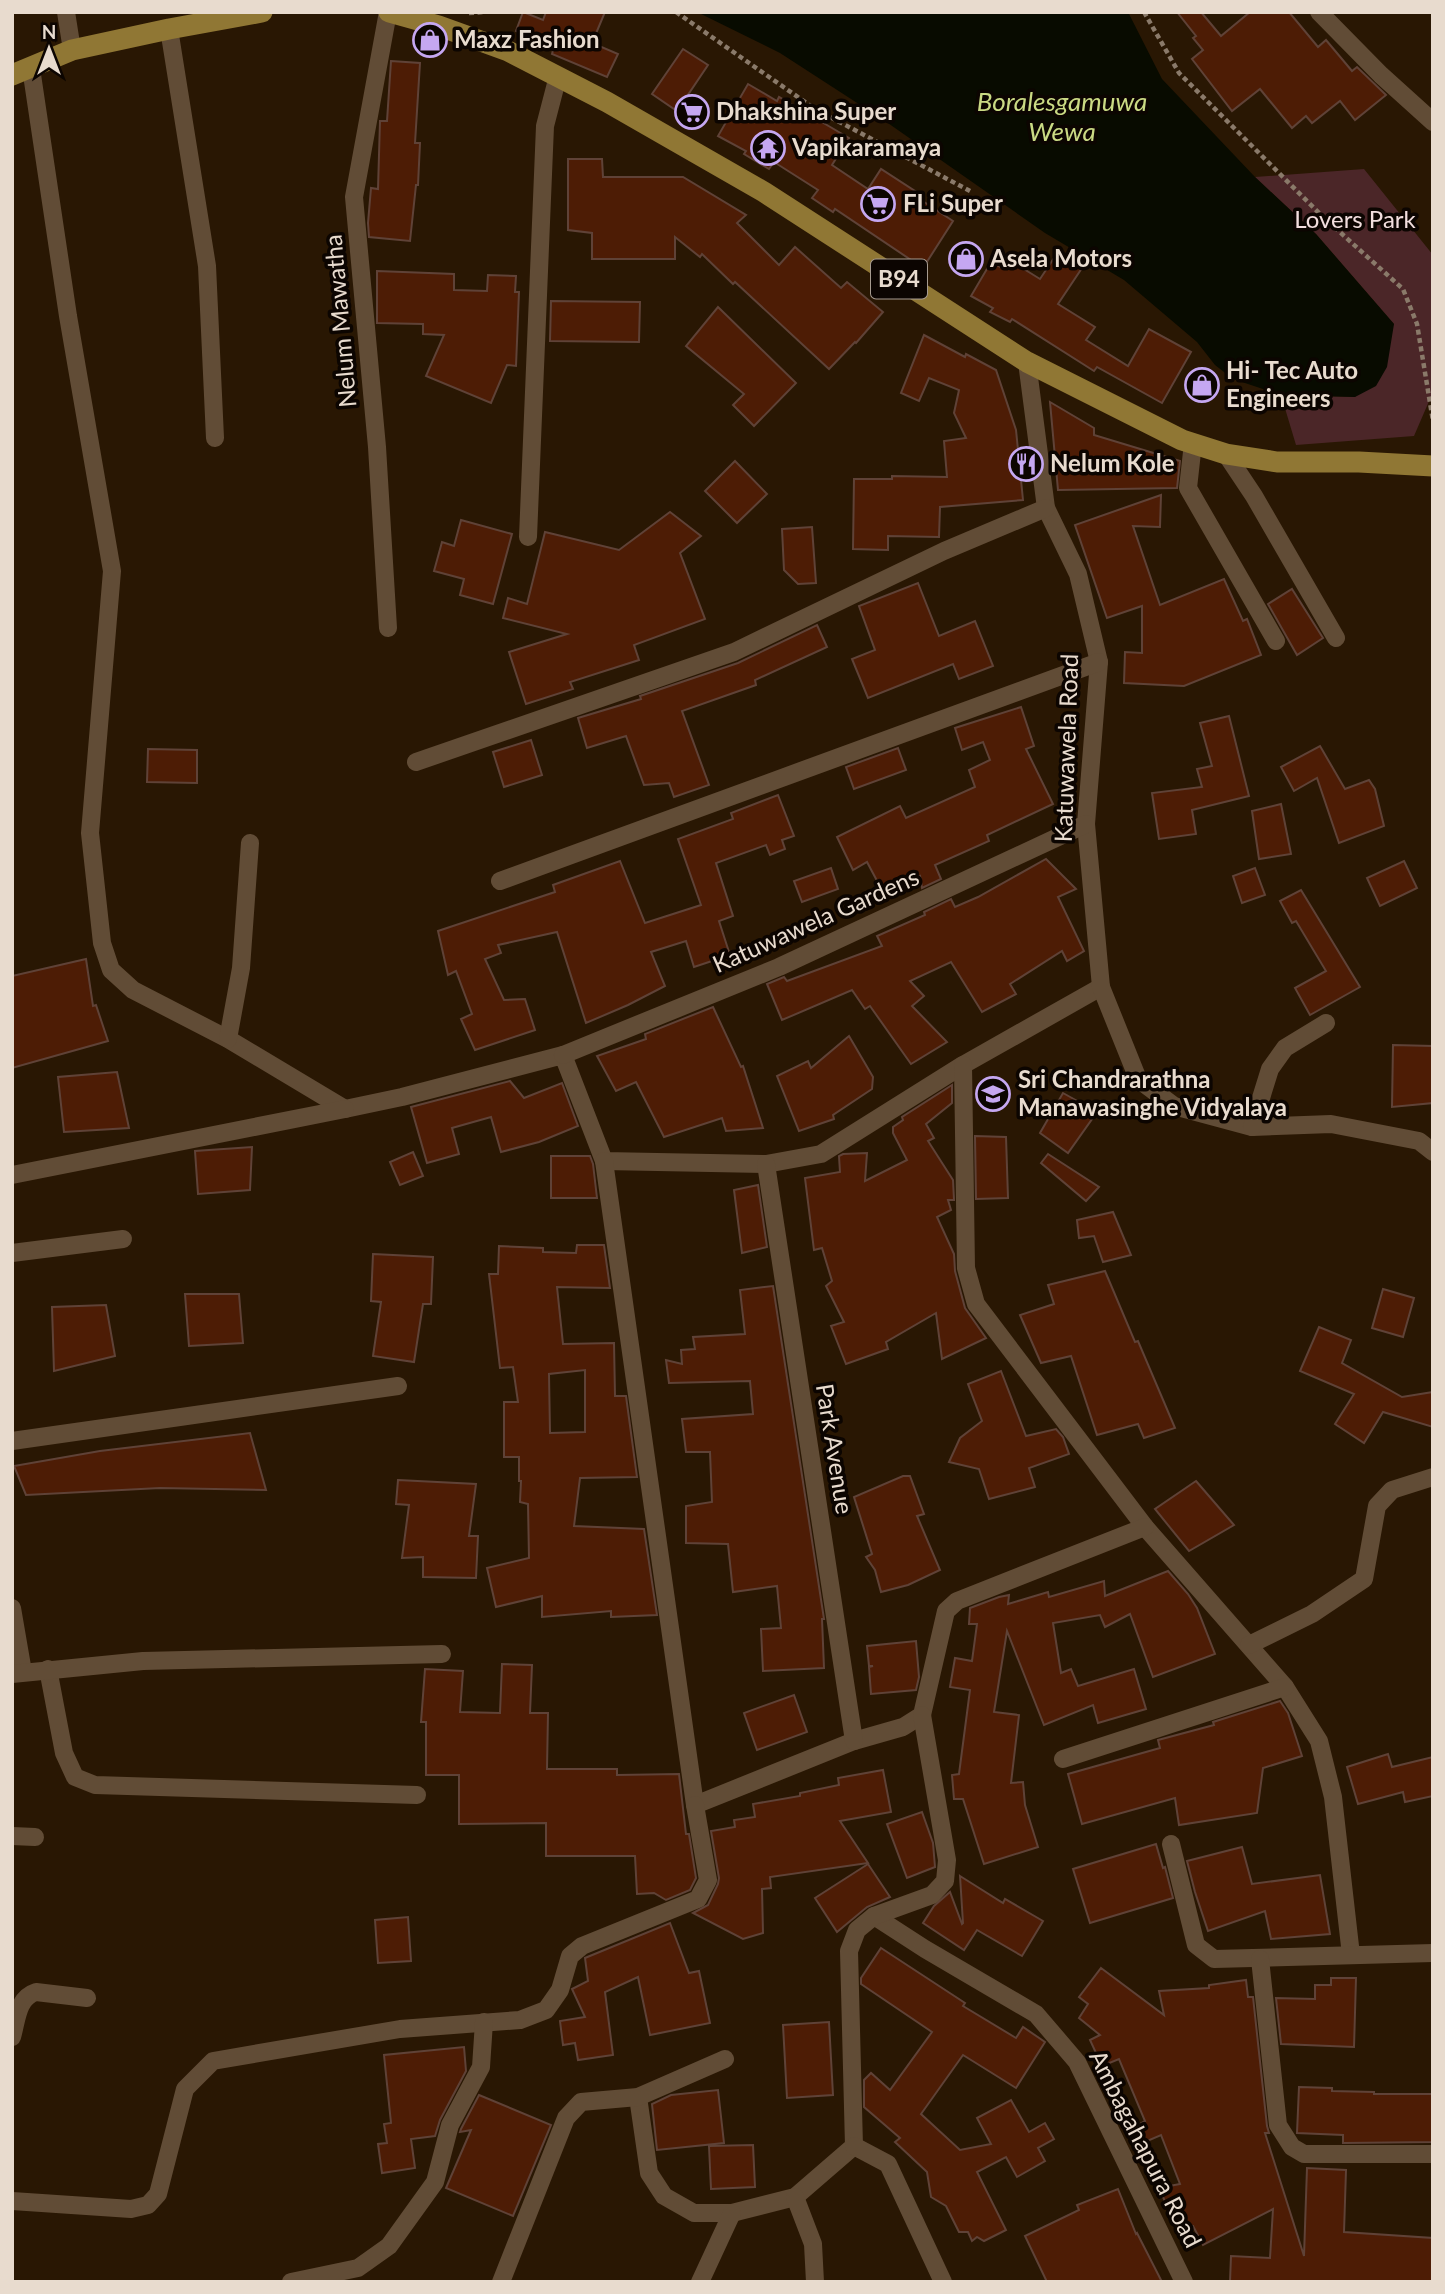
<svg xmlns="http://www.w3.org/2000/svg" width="1445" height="2294" font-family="Lato,sans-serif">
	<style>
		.green { fill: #4b2628 }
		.water { fill: #080b00 }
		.building { fill: #4d1c05; stroke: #5f4237; stroke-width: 2; fill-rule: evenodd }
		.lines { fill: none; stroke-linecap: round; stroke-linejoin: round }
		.path { stroke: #8a7a6a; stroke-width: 4.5; stroke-dasharray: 5 3.5; stroke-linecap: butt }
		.street { stroke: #614c36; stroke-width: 18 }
		.primary { stroke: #907734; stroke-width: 21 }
		.labels { text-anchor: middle; stroke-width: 7; stroke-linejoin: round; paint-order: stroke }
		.shield { fill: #0c0501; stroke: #a69b90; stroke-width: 2 }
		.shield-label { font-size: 23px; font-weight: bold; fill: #e8dbce }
		.poi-label { font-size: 24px; font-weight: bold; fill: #e8dbce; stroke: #0c0501; text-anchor: start }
		.park-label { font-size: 24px; fill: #f2dede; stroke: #0c0501 }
		.street-label { font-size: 24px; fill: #e8dbce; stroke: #0c0501 }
		.water-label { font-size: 26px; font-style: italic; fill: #cada84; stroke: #0c0501 }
	</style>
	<rect width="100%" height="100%" fill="#291703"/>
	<!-- green -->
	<polygon class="green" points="1364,169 1433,255 1433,392 1414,436 1296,445 1281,395 1355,397 1394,324 1316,234 1255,177"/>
	<!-- water -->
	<polygon class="water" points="697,12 1128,12 1162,79 1255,177 1316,234 1394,324 1387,367 1376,386 1355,397 1281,395 1233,379 1215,365 1197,342 1124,280 1045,233 885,121 780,53"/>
	<!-- building -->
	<g class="building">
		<polygon points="523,12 543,20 546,12 605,12 592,43 618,54 607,77 552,54 554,47 516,31"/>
		<polygon points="1177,12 1201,12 1221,36 1250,12 1289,12 1318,47 1326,40 1352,71 1357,67 1386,95 1355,120 1340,101 1312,123 1306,116 1292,128 1260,89 1232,111 1192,59 1203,50 1193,38 1196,36"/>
		<polygon points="683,49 708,65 677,111 652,94"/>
		<polygon points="391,61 420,63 415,143 420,143 418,185 416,185 410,241 369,237 368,223 371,188 378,189 380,121 387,121"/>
		<polygon points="748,84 777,101 779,97 849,138 832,165 868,189 881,169 918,193 915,196 953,221 923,268 835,209 833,212 812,198 818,190 774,162 769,169 744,154 746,151 718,136"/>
		<polygon points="568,159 602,159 603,177 683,177 746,215 737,223 779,265 795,247 841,288 847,282 883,312 856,343 855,342 829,369 735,282 733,284 702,254 700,257 675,237 675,259 592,259 592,233 568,230"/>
		<polygon points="1058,252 1082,268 1058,304 1095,327 1086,340 1128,366 1149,329 1191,352 1162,403 1097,367 1094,371 1012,319 1010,322 990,312 993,308 971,296 991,262 1000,267 1006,258 1040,279"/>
		<polygon points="377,271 454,274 454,290 487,291 488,275 516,276 515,292 519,292 516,366 507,365 491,403 426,376 444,335 423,334 423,324 377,323"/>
		<polygon points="551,301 640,302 639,342 550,341"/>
		<polygon points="718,307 796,383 754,426 733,405 744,394 686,346"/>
		<polygon points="924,335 965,357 966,354 996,370 1016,430 1023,500 940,507 939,537 888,536 888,550 853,549 854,479 892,479 892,476 947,477 944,441 966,438 954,413 959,390 929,378 919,401 901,393"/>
		<polygon points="1050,402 1094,428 1094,435 1180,461 1177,488 1058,490"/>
		<polygon points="735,461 767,494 737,523 705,491"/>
		<polygon points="1161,495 1160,527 1133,526 1160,605 1224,579 1243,621 1247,619 1261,655 1184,686 1124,683 1125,652 1142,653 1142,606 1107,618 1075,525"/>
		<polygon points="670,512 701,536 680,553 705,619 634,645 639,660 570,682 573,689 526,704 509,652 567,634 503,618 508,598 527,604 545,532 619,550"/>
		<polygon points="461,520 512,534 493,604 460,595 464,579 434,571 442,542 454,546"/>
		<polygon points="812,527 816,583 798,584 784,570 782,529"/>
		<polygon points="918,583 939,636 975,621 993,666 959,679 953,664 868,698 852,659 875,650 859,606"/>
		<polygon points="1292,589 1323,638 1297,655 1268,604"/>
		<polygon points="817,625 827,647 755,680 756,685 682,711 709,785 674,797 669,783 644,785 626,736 587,748 578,718 641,699 640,696 738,663"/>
		<polygon points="1021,707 1034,746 1026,749 1053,804 987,835 989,841 935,865 941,879 922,888 920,876 884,894 867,862 853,870 837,837 900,806 906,818 975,787 969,770 990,760 983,742 962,750 955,728"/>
		<polygon points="1229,716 1249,796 1192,810 1196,834 1159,839 1152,793 1202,787 1197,769 1212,766 1200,723"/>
		<polygon points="531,740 542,775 504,787 493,752"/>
		<polygon points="1320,746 1345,789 1369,780 1375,789 1384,826 1339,843 1317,778 1294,791 1281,767"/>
		<polygon points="898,748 906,770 854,789 846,767"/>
		<polygon points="148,749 197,750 197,783 147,782"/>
		<polygon points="778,795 794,836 782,840 785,849 770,855 766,845 716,863 733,916 719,921 730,955 694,967 686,941 651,952 665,986 628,1005 586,1023 557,932 498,945 501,953 485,959 504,1000 525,999 535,1030 475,1050 461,1019 472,1014 456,971 448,975 438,931 555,892 553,885 620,861 645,923 701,905 678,839 733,819 731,813"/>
		<polygon points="1281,804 1291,854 1259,859 1252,811"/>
		<polygon points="1046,859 1076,889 1058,897 1084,951 1067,961 1062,951 1010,984 1016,994 982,1012 951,962 910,981 924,996 912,1006 947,1042 911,1064 870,1006 865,1009 852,990 782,1020 767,984 784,977 787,981 882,946 877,936 925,915 924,912 951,899 955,907 978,897"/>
		<polygon points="1404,861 1417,888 1380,906 1367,878"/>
		<polygon points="831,868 838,889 802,902 794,881"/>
		<polygon points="1255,868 1265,895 1242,903 1233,876"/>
		<polygon points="1301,890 1360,987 1310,1015 1295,988 1326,971 1296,921 1292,923 1280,901"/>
		<polygon points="86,959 93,1006 96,1005 108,1041 12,1068 12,976"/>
		<polygon points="713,1007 741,1067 743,1066 763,1128 726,1131 722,1118 664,1137 636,1082 616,1091 597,1056 646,1039 645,1034"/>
		<polygon points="849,1036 873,1077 872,1089 833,1115 834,1119 799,1131 777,1076 808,1061 811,1068"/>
		<polygon points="1393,1045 1433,1046 1433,1103 1392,1107"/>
		<polygon points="117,1072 129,1128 64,1132 58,1077"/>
		<polygon points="510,1081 524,1098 562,1083 578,1126 539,1142 501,1152 491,1117 452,1128 459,1154 427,1163 411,1107"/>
		<polygon points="952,1085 952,1103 926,1124 934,1138 928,1141 953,1180 954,1200 948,1200 951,1210 937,1217 954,1254 955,1271 965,1308 986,1338 942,1359 936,1313 886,1342 888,1349 846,1364 831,1326 844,1322 826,1286 832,1281 822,1248 814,1250 805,1178 840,1172 839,1156 843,1154 867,1153 865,1181 907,1160 893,1133 893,1127 903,1120 902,1117"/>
		<polygon points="1063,1093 1097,1112 1068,1153 1040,1133"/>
		<polygon points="975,1136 1006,1137 1008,1198 976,1199"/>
		<polygon points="252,1147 250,1190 198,1194 195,1151"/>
		<polygon points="413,1152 423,1176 400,1185 390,1162"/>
		<polygon points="1048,1154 1099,1187 1086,1201 1041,1163"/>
		<polygon points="551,1156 590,1156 593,1164 597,1198 551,1198"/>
		<polygon points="758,1185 767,1247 742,1253 734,1190"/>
		<polygon points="1113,1212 1131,1255 1103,1262 1094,1236 1079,1238 1077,1220"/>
		<path d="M 577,1245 L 604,1245 L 610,1288 L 557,1287 L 563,1344 L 614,1343 L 615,1396 L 626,1396 L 637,1477 L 580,1478 L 574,1526 L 644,1529 L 657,1615 L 611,1617 L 611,1611 L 542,1617 L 542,1596 L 496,1607 L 487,1568 L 529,1558 L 528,1504 L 520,1502 L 521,1481 L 519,1481 L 519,1457 L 504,1457 L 504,1402 L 518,1402 L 513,1367 L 500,1368 L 489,1274 L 498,1274 L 499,1246 L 543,1248 L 543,1252 L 576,1253 ZM 585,1370 L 585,1432 L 550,1433 L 549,1374 Z"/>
		<polygon points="373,1254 433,1257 431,1304 423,1304 414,1362 373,1356 381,1302 371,1301"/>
		<polygon points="1105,1271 1135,1342 1138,1341 1175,1428 1144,1438 1138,1424 1097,1435 1071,1356 1041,1363 1020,1315 1054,1304 1048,1285"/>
		<polygon points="773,1286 824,1619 822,1619 824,1668 763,1671 761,1629 781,1628 777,1586 733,1592 728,1544 686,1543 686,1506 712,1502 710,1452 686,1452 682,1419 753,1414 750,1381 669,1383 666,1360 682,1364 681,1350 695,1349 693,1337 745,1334 740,1290"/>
		<polygon points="1383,1289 1414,1298 1403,1337 1372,1328"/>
		<polygon points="185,1294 239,1294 243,1343 189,1346"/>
		<polygon points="106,1305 115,1356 54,1371 52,1307"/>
		<polygon points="1319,1327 1351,1340 1342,1363 1402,1397 1433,1392 1433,1427 1383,1412 1364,1443 1335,1424 1354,1394 1300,1371"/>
		<polygon points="1001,1371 1026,1436 1056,1429 1063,1437 1069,1454 1029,1468 1035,1487 989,1499 979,1469 949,1462 960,1438 982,1421 968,1384"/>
		<polygon points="250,1433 266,1490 160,1488 26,1495 14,1466 100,1451"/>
		<polygon points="903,1476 910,1476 924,1514 917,1516 940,1570 908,1585 881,1592 875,1570 866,1557 872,1554 854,1497"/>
		<polygon points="398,1480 476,1484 469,1536 478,1536 476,1578 423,1577 423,1557 402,1558 409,1505 396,1504"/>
		<polygon points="1196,1481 1234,1525 1189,1551 1155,1509"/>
		<polygon points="1168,1571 1188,1594 1197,1608 1215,1654 1153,1677 1130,1614 1105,1627 1100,1615 1053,1623 1061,1673 1071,1669 1078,1686 1134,1669 1146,1709 1098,1723 1093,1705 1044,1725 1007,1631 994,1712 1019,1715 1011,1783 1023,1782 1025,1805 1038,1847 984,1864 963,1799 954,1799 952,1775 959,1774 970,1690 950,1687 955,1658 972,1661 977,1624 969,1624 970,1608 999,1597 1009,1595 1008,1604 1048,1592 1049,1597 1104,1581 1105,1596"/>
		<polygon points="916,1641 919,1677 916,1690 871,1694 869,1667 873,1666 869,1666 867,1646"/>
		<polygon points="502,1664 532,1665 530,1713 548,1713 547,1769 617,1769 617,1775 679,1774 686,1834 689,1834 696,1878 690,1890 666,1900 654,1893 637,1894 635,1856 546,1856 546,1823 459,1824 459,1775 426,1775 426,1722 421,1722 425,1669 463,1671 460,1712 500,1713"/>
		<polygon points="794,1695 807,1732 757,1750 744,1713"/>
		<polygon points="1280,1701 1288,1713 1302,1756 1263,1768 1257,1813 1179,1825 1175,1798 1082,1824 1068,1774 1160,1748 1158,1740 1214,1725 1213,1722"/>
		<polygon points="1388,1754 1392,1767 1433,1757 1433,1796 1405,1802 1403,1792 1358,1804 1347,1767"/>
		<polygon points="883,1770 891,1812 840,1821 868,1863 770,1877 771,1888 762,1889 763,1933 743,1939 693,1913 708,1905 718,1884 719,1878 711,1831 735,1827 734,1820 755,1817 753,1804 800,1796 800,1793 839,1785 838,1778"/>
		<polygon points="922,1812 933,1843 935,1867 907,1878 887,1824"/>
		<polygon points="1156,1844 1163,1868 1165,1867 1173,1898 1090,1923 1073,1869"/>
		<polygon points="1242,1847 1252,1884 1320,1875 1330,1934 1271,1939 1265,1911 1208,1931 1195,1892 1187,1861"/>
		<polygon points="868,1864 890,1897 867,1907 837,1932 815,1898"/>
		<polygon points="960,1876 1003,1903 1005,1899 1043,1921 1022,1956 977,1930 964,1950 923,1923 934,1906 950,1892 962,1924 963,1923"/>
		<polygon points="408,1917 411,1961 378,1963 375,1920"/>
		<polygon points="670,1923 689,1973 699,1971 710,2023 650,2035 638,1977 605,1992 613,2055 578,2060 575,2043 563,2045 560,2021 585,2017 572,1989 588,1981 585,1958"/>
		<polygon points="881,1948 965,2003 963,2006 1016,2038 1023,2027 1045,2042 1016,2088 963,2055 921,2114 960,2150 991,2144 977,2118 1011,2100 1029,2132 1045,2123 1054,2139 1038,2148 1045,2161 1017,2177 1006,2157 977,2172 1006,2230 984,2241 977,2237 972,2241 968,2232 959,2232 946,2206 931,2197 927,2172 895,2142 900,2138 864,2107 864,2080 871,2073 890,2090 932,2032 861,1984 861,1978"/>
		<polygon points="1101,1968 1164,2015 1159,1991 1209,1988 1209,1985 1246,1980 1248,1997 1253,1997 1267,2126 1269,2133 1265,2133 1304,2256 1307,2168 1346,2170 1344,2232 1433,2238 1433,2282 1230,2282 1231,2256 1270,2258 1273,2209 1203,2245 1193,2226 1175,2224 1159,2188 1180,2184 1161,2135 1145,2142 1138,2125 1145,2121 1119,2059 1102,2066 1090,2040 1100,2035 1079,2018 1088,2004 1079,1997"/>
		<polygon points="1331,1978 1356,1978 1354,2047 1281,2044 1276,1998 1315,1999 1315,1985 1331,1985"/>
		<polygon points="829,2022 833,2095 787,2098 783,2025"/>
		<polygon points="464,2047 466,2071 440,2120 435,2136 411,2139 415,2168 382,2173 378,2144 387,2143 384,2124 391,2123 384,2055"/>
		<polygon points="1299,2087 1332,2088 1332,2091 1374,2092 1374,2094 1433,2094 1433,2142 1343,2143 1343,2135 1297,2133"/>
		<polygon points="718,2090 724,2143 657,2150 652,2104 671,2095"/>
		<polygon points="479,2095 551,2125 513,2216 446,2188 471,2130 460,2132 461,2129"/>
		<polygon points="753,2145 755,2187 711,2189 709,2146"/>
		<polygon points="1118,2189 1136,2234 1137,2233 1162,2282 1047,2282 1025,2236 1079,2210 1077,2205"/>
	</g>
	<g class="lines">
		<!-- path -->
		<g class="path">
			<polyline points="676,12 815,109 970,191"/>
			<polyline points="1144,12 1179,73 1322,216 1403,289 1417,324 1433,421"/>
			<polyline points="469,13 484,12"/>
		</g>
		<!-- street -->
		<g class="street">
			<polyline points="66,12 72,50"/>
			<polyline points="388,12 354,197 377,447 388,628"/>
			<polyline points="1319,12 1381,75 1433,122"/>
			<polyline points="169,29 207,266 215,438"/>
			<polyline points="31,68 68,316 112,571 90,833 102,943 111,970 133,990 228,1039 345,1109 402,1097 563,1055 604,1161 766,1164 821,1154 963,1065 1101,987"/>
			<polyline points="1027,362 1046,508 1078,574 1099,662 1086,824 1101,987 1138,1079 1174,1106 1252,1127 1331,1124 1419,1141 1433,1152"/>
			<polyline points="1193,443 1188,488 1276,641"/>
			<polyline points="1226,454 1254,496 1336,638"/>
			<polyline points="528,537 545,126 558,76"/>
			<polyline points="416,762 734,652 944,551 1046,508"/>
			<polyline points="500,881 1099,662"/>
			<polyline points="228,1039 241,968 250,843"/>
			<polyline points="563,1055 779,967 1086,824"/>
			<polyline points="963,1065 966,1268 976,1304 1145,1527 1285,1687 1319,1741 1333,1797 1351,1955"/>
			<polyline points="1252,1127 1270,1069 1285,1048 1326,1023"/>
			<polyline points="604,1161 695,1805 854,1741 903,1727 922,1715 946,1611 957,1601 1145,1527"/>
			<polyline points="766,1164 854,1741"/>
			<polyline points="12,1175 345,1109"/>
			<polyline points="12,1253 123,1239"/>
			<polyline points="12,1441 398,1386"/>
			<polyline points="12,1608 23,1672"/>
			<polyline points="1249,1645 1312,1614 1364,1579 1377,1506 1392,1490 1433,1477"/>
			<polyline points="48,1669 64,1753 75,1777 95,1785 417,1795"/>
			<polyline points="12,1674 143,1661 442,1654"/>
			<polyline points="1063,1759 1285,1687"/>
			<polyline points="12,1836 35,1837"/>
			<polyline points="1171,1844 1196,1945 1214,1959 1433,1953"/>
			<polyline points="874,1916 925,1949 1036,2014 1077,2062 1184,2282"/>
			<polyline points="1260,1959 1278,2125 1292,2147 1304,2154 1433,2154"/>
			<path d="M 12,2037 C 17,2020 17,1998 36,1992 L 87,1998"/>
			<polyline points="638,2097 649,2173 664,2196 694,2213 732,2213 795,2197 854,2146 849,1951 857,1930 874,1916 932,1895 945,1881 947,1860 922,1715"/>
			<polyline points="854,2146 888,2164 943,2282"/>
			<polyline points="795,2197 813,2244 815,2282"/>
			<polyline points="12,2201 131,2209 148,2205 158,2194 185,2089 213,2061 400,2029 520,2020 546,2010 560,1990 570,1956 582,1946 698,1899 708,1880 695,1805"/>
			<polyline points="291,2282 358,2268 389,2246 435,2182 450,2125 481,2067 484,2022"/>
			<polyline points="501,2282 566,2118 581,2102 638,2097 725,2059"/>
			<polyline points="700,2282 732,2213"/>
		</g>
		<!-- primary -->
		<g class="primary">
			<polyline points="389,12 439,26 508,51 607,102 764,192 1027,362 1182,440 1226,454 1277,462 1359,462 1433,466"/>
			<polyline points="12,75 72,50 169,29 262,12"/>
		</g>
	</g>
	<!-- icons -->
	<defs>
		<g id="shop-ring" transform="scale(1.75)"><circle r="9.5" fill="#0c0501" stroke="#c5a7f1" stroke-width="1.5"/><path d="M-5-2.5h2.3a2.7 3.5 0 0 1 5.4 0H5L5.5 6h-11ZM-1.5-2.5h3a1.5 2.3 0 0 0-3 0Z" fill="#c5a7f1"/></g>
		<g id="supermarket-ring" transform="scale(1.75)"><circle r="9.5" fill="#0c0501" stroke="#c5a7f1" stroke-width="1.5"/><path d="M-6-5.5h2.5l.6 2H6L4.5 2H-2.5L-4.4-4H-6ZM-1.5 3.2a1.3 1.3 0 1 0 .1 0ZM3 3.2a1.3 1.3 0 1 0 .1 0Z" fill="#c5a7f1"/></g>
		<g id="temple-ring" transform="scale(1.75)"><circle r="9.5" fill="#0c0501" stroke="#c5a7f1" stroke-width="1.5"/><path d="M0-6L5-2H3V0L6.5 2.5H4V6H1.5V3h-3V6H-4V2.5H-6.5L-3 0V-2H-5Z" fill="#c5a7f1"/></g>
		<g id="restaurant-ring" transform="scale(1.75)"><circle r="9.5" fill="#0c0501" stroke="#c5a7f1" stroke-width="1.5"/><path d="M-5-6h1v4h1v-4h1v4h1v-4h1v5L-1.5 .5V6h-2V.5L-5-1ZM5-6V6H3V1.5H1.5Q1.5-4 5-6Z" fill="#c5a7f1"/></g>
		<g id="school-ring" transform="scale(1.75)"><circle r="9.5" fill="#0c0501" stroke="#c5a7f1" stroke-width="1.5"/><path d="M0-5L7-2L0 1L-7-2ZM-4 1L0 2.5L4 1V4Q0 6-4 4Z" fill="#c5a7f1"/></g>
	</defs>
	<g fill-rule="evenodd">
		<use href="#shop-ring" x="430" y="40"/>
		<use href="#supermarket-ring" x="692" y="112"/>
		<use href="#temple-ring" x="768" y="148"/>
		<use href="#supermarket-ring" x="878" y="204"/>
		<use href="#shop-ring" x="966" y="259"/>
		<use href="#shop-ring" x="1202" y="385"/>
		<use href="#restaurant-ring" x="1026" y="464"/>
		<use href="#school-ring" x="993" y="1094"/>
	</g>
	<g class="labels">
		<!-- shield labels -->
		<rect class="shield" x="871" y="259.5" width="56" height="39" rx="5"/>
		<g class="shield-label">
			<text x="899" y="287">B94</text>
		</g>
		<!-- poi labels -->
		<g class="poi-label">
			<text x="454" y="48">Maxz Fashion</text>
			<text x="716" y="120">Dhakshina Super</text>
			<text x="792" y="156">Vapikaramaya</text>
			<text x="903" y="212">FLi Super</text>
			<text x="990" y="267">Asela Motors</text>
			<text x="1226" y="379">Hi- Tec Auto<tspan x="1226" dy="28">Engineers</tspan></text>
			<text x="1050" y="472">Nelum Kole</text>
			<text x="1018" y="1088">Sri Chandrarathna<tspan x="1018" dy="28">Manawasinghe Vidyalaya</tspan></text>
		</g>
		<!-- park labels -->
		<g class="park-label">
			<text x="1355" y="228">Lovers Park</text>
		</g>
		<!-- street labels -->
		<g class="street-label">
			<text transform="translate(341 321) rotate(-95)" y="8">Nelum Mawatha</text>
			<text transform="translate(1067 748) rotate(-88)" y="8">Katuwawela Road</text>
			<text transform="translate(816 921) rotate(-24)" y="8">Katuwawela Gardens</text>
			<text transform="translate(834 1449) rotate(81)" y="8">Park Avenue</text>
			<text transform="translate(1145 2149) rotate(63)" y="8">Ambagahapura Road</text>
		</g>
		<!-- water labels -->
		<g class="water-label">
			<text x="1062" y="111">Boralesgamuwa<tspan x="1062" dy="30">Wewa</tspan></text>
		</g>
	</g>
	<!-- border -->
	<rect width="1445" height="2294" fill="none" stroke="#e8dbce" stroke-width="28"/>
	<!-- north arrow -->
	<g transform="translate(49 49)" stroke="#0c0501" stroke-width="5" paint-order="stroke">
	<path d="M0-5L12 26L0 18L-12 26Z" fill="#e8dbce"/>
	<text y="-10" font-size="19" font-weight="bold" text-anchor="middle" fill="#e8dbce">N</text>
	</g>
</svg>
